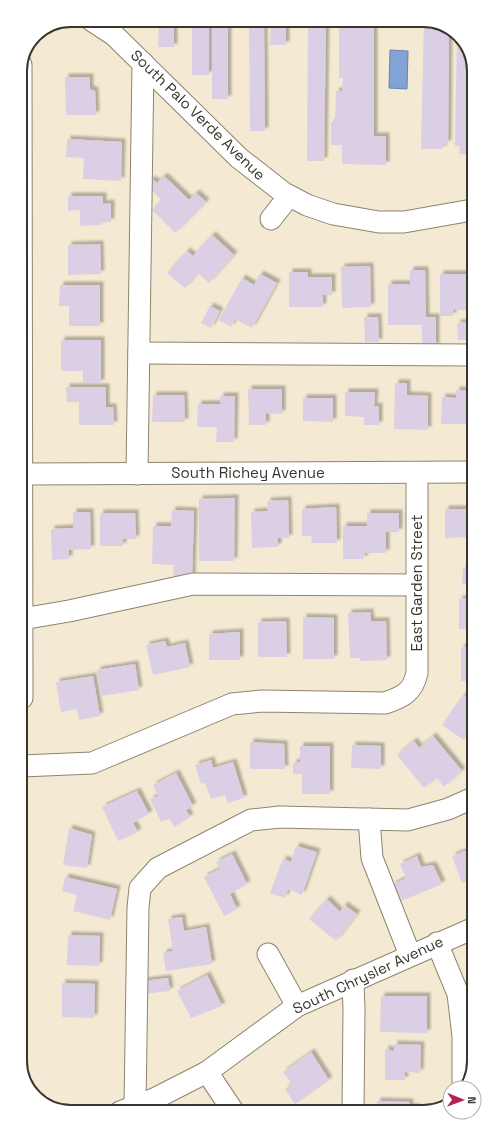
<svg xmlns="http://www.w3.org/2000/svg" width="494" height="1132" font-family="'Space Grotesk',sans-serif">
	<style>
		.green { fill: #aabf9a }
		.water { fill: #82a3d6; stroke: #6c82a3 }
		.building { fill: #dbcfe5; filter: url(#shadow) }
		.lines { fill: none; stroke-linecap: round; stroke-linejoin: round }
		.minor-casing { stroke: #8e846f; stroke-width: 23 }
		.minor { stroke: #fff; stroke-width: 21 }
		.labels { text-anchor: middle; stroke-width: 3.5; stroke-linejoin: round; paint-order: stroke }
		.street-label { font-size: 15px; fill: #3a362d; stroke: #fff }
		.rim { fill: none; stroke: #3a362d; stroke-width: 2 }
	</style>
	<defs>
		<filter id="shadow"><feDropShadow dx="3.5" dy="-3.5" stdDeviation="1" flood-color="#0004"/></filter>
	</defs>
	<rect width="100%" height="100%" fill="#f4e9d2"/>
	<!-- green -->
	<path class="green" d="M 386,20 L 412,20 L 412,25 C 401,20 396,21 386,27 Z"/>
	<!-- water -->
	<polygon class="water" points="390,50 408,51 407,89 389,88"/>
	<!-- building -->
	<g class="building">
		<polygon points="159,20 174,20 174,47 158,47"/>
		<rect x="192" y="20" width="17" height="55"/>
		<rect x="212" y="20" width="16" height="79"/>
		<polygon points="249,20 264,20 265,131 250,131"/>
		<polygon points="271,20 286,20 286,45 270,45"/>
		<polygon points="308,20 326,20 324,161 307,161"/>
		<polygon points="345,20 374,20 374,136 386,136 386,165 342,164 342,145 331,145 331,122 335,122 336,91 342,91 343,78 339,78 339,28 345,28"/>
		<polygon points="424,20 449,29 448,143 443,145 443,149 421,149"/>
		<polygon points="457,34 471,55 472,155 459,154 460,146 455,146"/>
		<polygon points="65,77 90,77 90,89 95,91 96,115 66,115"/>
		<polygon points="67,139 122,142 121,181 83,179 84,158 66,157"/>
		<polygon points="164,176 189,200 196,193 206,202 175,233 152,210 162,200 146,185 152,179 157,183"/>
		<polygon points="68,196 103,196 103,204 111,203 111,222 101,222 102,225 80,226 80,210 68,211"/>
		<polygon points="212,235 234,255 209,283 198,273 185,288 167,273 187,251 193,256"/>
		<polygon points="100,244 101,274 68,275 68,245"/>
		<polygon points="370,266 371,307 342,308 341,267"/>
		<polygon points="410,270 425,270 426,317 436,317 436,347 422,347 422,325 388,325 388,284 410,284"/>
		<polygon points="289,272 308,272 308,277 332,277 332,295 323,295 323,307 289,307"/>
		<polygon points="260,274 277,283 252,328 235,319 231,327 219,320 242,278 254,285"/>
		<polygon points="440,274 472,274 472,310 453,310 453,316 440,316"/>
		<polygon points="60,285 100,285 100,326 69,326 69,306 59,306"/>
		<polygon points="210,306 220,311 211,328 201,323"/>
		<polygon points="364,317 378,317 379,342 365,342"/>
		<polygon points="472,322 472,340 458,340 457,323"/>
		<polygon points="61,340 101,340 101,383 83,383 83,371 61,371"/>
		<polygon points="395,383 407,383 407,395 428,396 428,430 394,429"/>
		<polygon points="66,387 106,387 106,407 113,407 114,425 79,425 79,402 67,402"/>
		<polygon points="248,389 282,389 282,414 266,413 266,425 249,425"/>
		<polygon points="456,390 472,391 472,424 441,424 442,397 456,398"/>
		<polygon points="345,392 375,392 374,407 379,406 379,425 364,425 364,417 345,416"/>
		<polygon points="153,395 184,395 185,422 152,422"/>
		<polygon points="220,396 235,396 234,442 216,442 217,427 197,427 198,404 220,404"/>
		<polygon points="303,398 333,398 333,422 303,421"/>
		<polygon points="235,498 234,561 199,561 199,499"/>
		<polygon points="288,500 289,538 278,538 278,547 252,548 251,512 268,511 267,501"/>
		<polygon points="336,507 337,543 311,543 312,536 302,536 302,509"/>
		<polygon points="445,509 473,509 473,537 445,538"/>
		<polygon points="172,510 194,511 192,579 173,578 174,565 152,564 153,526 171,526"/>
		<polygon points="73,512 90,512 91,549 69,550 69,559 52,560 51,529 73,528"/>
		<polygon points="100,513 135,513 136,539 123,539 123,546 100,546"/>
		<polygon points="367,513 399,513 399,532 386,532 386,553 365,553 364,559 343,559 343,526 367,526"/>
		<polygon points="469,547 473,547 473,584 462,584 463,568 469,567"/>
		<polygon points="473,598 473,629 459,629 459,599"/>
		<polygon points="370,612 371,621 386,621 387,660 360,661 360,658 350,658 348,613"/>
		<polygon points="303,617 334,618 334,659 303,659"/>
		<polygon points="286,621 287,657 258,657 258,622"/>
		<polygon points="240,632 240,660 209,660 209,634"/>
		<polygon points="165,641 167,647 185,643 190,667 153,675 146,645"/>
		<polygon points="461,647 473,648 473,681 461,681"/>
		<polygon points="135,664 139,690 101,696 97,670"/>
		<polygon points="93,676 100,716 79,720 77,709 61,712 56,682"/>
		<polygon points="463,695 473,702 473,730 471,728 464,740 442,725"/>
		<polygon points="433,736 462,771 444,787 437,778 424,788 397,755 414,741 419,748"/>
		<polygon points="250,742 284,744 285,769 250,769"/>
		<polygon points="352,745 381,746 381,769 351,768"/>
		<polygon points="300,746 330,746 330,794 302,794 302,774 293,774 293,763 300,762"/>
		<polygon points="211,760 213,768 233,762 244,798 228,803 225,795 211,799 205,783 201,784 195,765"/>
		<polygon points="176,773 193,806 186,810 190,817 174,827 170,819 161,822 150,799 158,796 153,785"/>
		<polygon points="137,791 149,814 133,823 138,832 118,841 102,807"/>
		<polygon points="69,828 92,835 87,868 63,865"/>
		<polygon points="296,846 317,852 302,895 288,889 285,898 270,893 283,859 291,862"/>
		<polygon points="473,848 474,879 462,883 452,856"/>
		<polygon points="232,854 247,884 230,894 237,909 224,916 204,877 220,869 216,862"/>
		<polygon points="417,856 421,867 433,865 442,884 399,902 392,885 406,878 400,864"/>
		<polygon points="65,877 117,889 110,920 73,911 77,895 62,891"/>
		<polygon points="327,899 340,912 344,905 357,914 336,941 309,919"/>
		<polygon points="182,917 184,931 206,927 212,964 166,971 163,953 173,951 168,919"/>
		<polygon points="68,935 100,936 99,966 67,965"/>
		<polygon points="207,975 222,1006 191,1018 177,991"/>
		<polygon points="168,978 170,991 142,994 143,981"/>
		<polygon points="62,983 95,984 94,1018 62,1017"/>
		<polygon points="381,996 427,996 427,1033 380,1032"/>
		<polygon points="394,1044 421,1045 420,1073 405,1072 405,1080 385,1080 385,1049 394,1051"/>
		<polygon points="311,1052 329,1080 295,1104 285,1089 292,1084 283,1072"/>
		<polygon points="377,1101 410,1102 410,1107 417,1107 417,1110 376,1110"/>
	</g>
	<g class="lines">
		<!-- minor casing -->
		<g class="minor-casing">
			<g id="minor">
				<polyline points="91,20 114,35 239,158 284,193 307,205 333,214 379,222 404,222 472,210"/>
				<polyline points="21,65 22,698"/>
				<polyline points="271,219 289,196"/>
				<polyline points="139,353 472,355"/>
				<polyline points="23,474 472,472"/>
				<polyline points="137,474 143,63"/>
				<polyline points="22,619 69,611 193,584 416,585"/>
				<path d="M 22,766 L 92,763 L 232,704 L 262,701 L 385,703 C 403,697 413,692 417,673 L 417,473"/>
				<polyline points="369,819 372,858 410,955"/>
				<polyline points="437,943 458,994 463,1036 463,1088"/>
				<polyline points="268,954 297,1006"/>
				<polyline points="207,1072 233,1111"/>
				<polyline points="135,1106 138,908 140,888 158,868 251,820 280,817 408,820 448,809 473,798"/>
				<polyline points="353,1110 354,1010 353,980"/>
				<polyline points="120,1112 154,1099 207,1072 297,1006 474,928"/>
			</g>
		</g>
		<!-- minor -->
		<use href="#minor" class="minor"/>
	</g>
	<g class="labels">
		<!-- street labels -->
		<g class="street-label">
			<text transform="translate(198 115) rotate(44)" y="5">South Palo Verde Avenue</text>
			<text x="248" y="478">South Richey Avenue</text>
			<text transform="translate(417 583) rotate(-90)" y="5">East Garden Street</text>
			<text transform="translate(368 975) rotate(-25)" y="5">South Chrysler Avenue</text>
		</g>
	</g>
	<!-- crop -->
	<path d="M0 0H494V1132H0ZM71 27H423A44 44 0 0 1 467 71V1061A44 44 0 0 1 423 1105H71A44 44 0 0 1 27 1061V71A44 44 0 0 1 71 27Z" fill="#fff" fill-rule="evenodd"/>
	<path class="rim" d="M71 27H423A44 44 0 0 1 467 71V1061A44 44 0 0 1 423 1105H71A44 44 0 0 1 27 1061V71A44 44 0 0 1 71 27Z"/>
	<!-- north arrow -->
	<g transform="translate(462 1100) rotate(91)"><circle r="19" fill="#ffffff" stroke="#b0afab"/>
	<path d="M0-3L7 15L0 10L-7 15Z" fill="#b4234d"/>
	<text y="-6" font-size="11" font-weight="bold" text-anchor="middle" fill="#3a362d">N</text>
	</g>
</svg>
